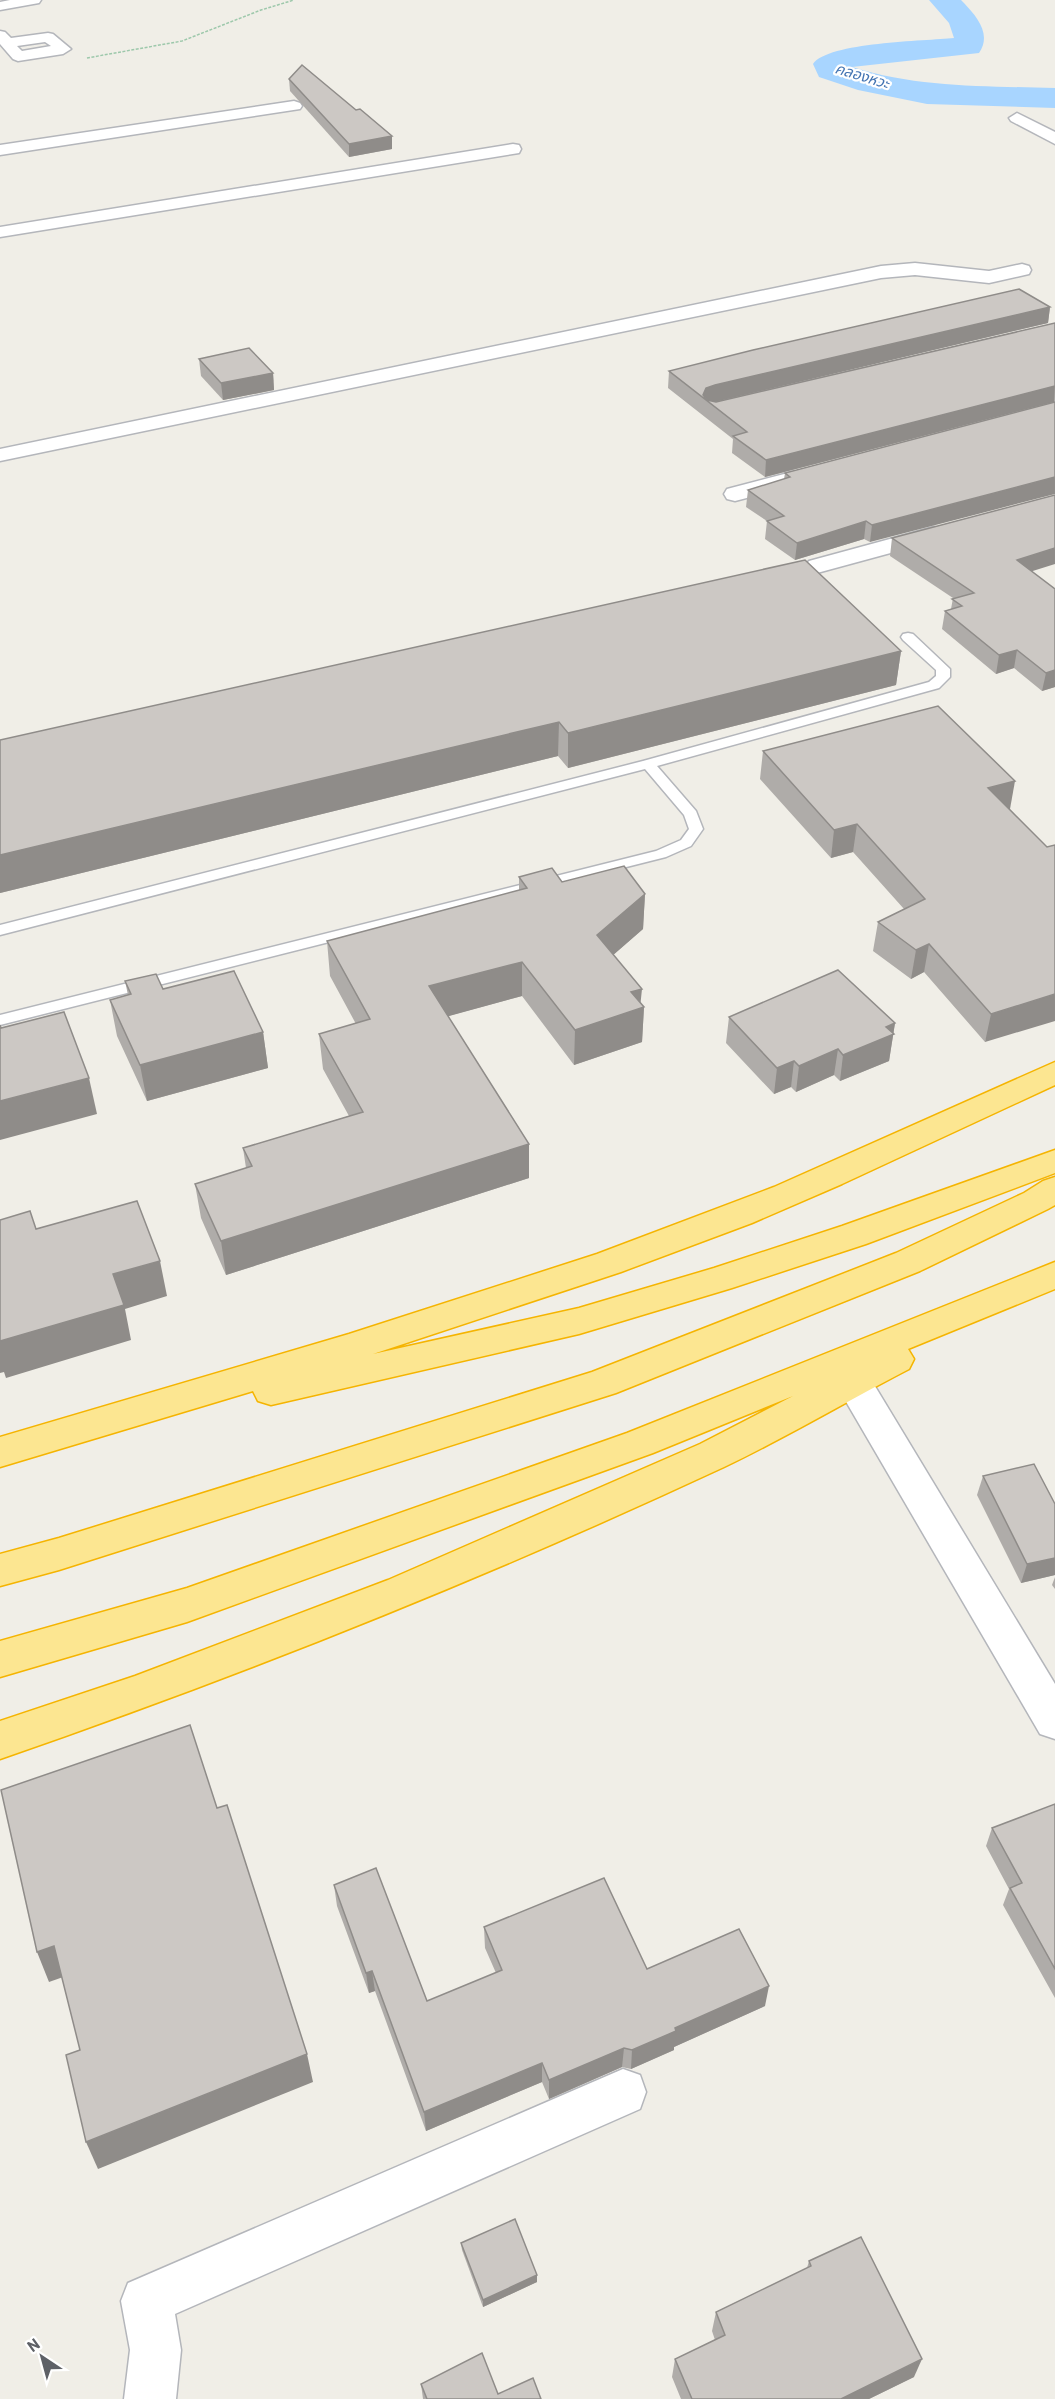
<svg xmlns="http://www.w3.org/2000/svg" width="1055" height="2399" font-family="Barlow,'Noto Sans Thai',sans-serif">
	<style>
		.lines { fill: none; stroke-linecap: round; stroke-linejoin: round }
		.river { fill: #a8d5ff; fill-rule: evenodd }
		.lane-casing { stroke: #b4b6bb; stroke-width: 3 }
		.street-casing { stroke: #b4b6bb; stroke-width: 3 }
		.highway-casing { stroke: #f5b401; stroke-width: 3 }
		.path { stroke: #9dc8ab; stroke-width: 1.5; stroke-dasharray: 3 1.5; stroke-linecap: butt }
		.lane { fill: #fff; fill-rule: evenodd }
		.street { fill: #fff; fill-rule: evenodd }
		.highway { fill: #fce691; fill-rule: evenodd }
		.wall { fill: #afaca9 }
		.shaded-wall { fill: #8f8c89 }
		.building { fill: #ccc8c4; stroke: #8f8c89; stroke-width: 1.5 }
		.labels { text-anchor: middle; stroke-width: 4.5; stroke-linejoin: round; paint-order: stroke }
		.far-water-label { font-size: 15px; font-style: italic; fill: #4374b2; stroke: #fff }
	</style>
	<rect width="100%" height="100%" fill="#f0eee7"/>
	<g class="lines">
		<!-- river -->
		<path class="river" d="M 929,0 L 961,0 L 964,3 C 977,17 992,34 979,53 L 852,67 C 919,88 985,86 1055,88 L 1055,108 L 927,104 L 858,90 L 819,77 L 813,64 C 828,42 925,41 954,38 L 949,23 Z"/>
		<!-- lane casing -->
		<g class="lane-casing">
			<polygon id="lane" points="908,633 913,634 950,669 950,677 939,688 657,766 696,811 703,829 691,846 666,857 0,1025 0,1015 656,851 681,840 689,829 684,815 645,769 0,935 0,925 643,761 929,682 936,676 936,670 903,640 901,637 903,634"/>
		</g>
		<!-- street casing -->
		<g class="street-casing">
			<g id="street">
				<polygon points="10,0 41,0 39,3 0,10 0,2"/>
				<path d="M 0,31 L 5,32 L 11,38 L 48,33 L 53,34 L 71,49 L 63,54 L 18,61 L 13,59 L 0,44 ZM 45,42 L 51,46 L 22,51 L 17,46 Z"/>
				<polygon points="294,101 300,103 302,106 300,109 0,155 0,145"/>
				<polygon points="1017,113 1055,132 1055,144 1011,121 1009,118"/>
				<polygon points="513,144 519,145 521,149 519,153 0,237 0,227"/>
				<polygon points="915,263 989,271 1022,264 1029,266 1031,270 1029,274 989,283 915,275 881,278 0,461 0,449 881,266"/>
				<polygon points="792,472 800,474 803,479 800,484 735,501 727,499 724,494 727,489"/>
				<polygon points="934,527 942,529 945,534 942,539 817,573 809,571 805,566 809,561"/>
				<polygon points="854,1369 867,1373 1055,1684 1055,1739 1040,1734 841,1393 836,1383 841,1373"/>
				<polygon points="623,2069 640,2075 646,2092 640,2109 175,2314 181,2350 176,2399 124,2399 130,2350 121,2301 128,2283"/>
			</g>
		</g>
		<!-- highway casing -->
		<g class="highway-casing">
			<g id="highway">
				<polygon points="1055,1062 1055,1085 842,1184 752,1223 621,1272 373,1354 579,1308 714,1268 842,1226 1055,1150 1055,1173 866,1244 732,1288 579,1334 271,1405 258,1401 253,1391 0,1467 0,1437 349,1334 597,1254 774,1187"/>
				<polygon points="1055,1177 1055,1205 1048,1209 920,1271 616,1393 59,1570 0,1586 0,1554 59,1538 592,1372 896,1253 1024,1193 1043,1181"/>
				<path d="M 1055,1262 L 1055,1289 L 908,1349 L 914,1359 L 909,1369 C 847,1401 787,1437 724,1467 C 488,1577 246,1674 0,1759 L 0,1721 L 135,1676 L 388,1580 L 700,1444 L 793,1396 L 653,1453 L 187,1622 L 0,1677 L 0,1641 L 187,1588 L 627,1433 Z"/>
			</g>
		</g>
		<!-- path -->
		<polyline class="path" points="87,58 182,41 261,10 294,0"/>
		<!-- lane -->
		<use href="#lane" class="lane"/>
		<!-- street -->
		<use href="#street" class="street"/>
		<!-- highway -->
		<use href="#highway" class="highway"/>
	</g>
	<!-- wall -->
	<g class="wall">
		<polygon points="289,79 392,149 349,157 290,91"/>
		<polygon points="1050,307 1048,323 715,401 1055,323 1055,402 765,477 732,453 733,439 668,388 669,371"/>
		<polygon points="199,359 273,373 274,390 223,400 201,376"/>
		<polygon points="1055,402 870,542 864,539 795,560 765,539 767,521 746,507 748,490 784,479 785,473"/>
		<polygon points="892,538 1032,572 1055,589 1055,687 1042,691 1014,668 996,674 942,629 945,611 951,609 953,598 890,556"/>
		<polygon points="901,651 896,685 568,768 558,756 0,893 0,740"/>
		<polygon points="763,751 1010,809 1047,847 985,1042 924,972 911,979 873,951 878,922 904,909 853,852 831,858 760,779"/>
		<polygon points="519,877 562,882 645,894 643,929 613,955 641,1004 644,1007 642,1042 574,1065 522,996 448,1016 529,1178 226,1275 201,1218 195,1184 246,1168 243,1148 349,1116 323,1069 319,1034 356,1024 330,976 327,941 519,890"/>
		<polygon points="125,981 163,989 263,1032 268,1068 147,1101 117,1036 110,1000 128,995"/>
		<polygon points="729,1017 895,1023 889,1061 840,1081 834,1075 796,1092 791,1087 774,1094 726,1043"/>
		<polygon points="983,1476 1055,1504 1055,1575 1021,1583 977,1495"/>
		<polygon points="1055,1577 1055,1589 1052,1585"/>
		<polygon points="1055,1804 1055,1998 1003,1905 1009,1889 986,1846 992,1828"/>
		<polygon points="334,1885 427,2001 496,1973 485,1948 484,1927 647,1969 765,2006 674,2047 674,2050 631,2069 622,2067 549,2099 542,2082 426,2131 375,1991 369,1993 337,1906"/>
		<polygon points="461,2243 537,2282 483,2307 462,2250"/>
		<polygon points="809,2261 914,2377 869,2399 681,2399 672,2377 675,2359 715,2340 712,2331 716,2312 807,2268"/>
		<polygon points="421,2384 498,2394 541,2399 423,2399"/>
	</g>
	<!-- shaded-wall -->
	<g class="shaded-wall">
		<polygon points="392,136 392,149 349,157 349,144"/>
		<polygon points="1050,307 1048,323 710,403 703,395 706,388 715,385"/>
		<polygon points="273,373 274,390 223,400 221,383"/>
		<polygon points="1055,386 1054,402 765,477 766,460"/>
		<polygon points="1055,477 1055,494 870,542 872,525"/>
		<polygon points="866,521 864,539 795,560 797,543"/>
		<polygon points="1055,548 1055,564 1014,577 1017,560"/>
		<polygon points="1017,650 1014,668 996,674 999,655"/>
		<polygon points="901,651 896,685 568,768 568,733"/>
		<polygon points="1055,670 1055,687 1042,691 1046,673"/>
		<polygon points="559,722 558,756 0,893 0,855"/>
		<polygon points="1015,781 1010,809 983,816 988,788"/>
		<polygon points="857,824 853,852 831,858 834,830"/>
		<polygon points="645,894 643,929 596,970 597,935"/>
		<polygon points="929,944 924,972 911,979 916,950"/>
		<polygon points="522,962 522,996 431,1021 429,986"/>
		<polygon points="642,989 640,1008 644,1007 642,1042 574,1065 575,1030 631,992"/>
		<polygon points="1055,994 1055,1021 985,1042 991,1014"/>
		<polygon points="895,1023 889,1061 840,1081 843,1055 886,1027"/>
		<polygon points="263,1032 268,1068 147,1101 140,1065"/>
		<polygon points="838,1049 834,1075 796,1092 799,1066"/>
		<polygon points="794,1061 791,1087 774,1094 777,1068"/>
		<polygon points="89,1078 97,1114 0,1140 0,1101"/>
		<polygon points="529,1144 529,1178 226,1275 221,1241"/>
		<polygon points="160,1261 167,1296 125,1309 131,1340 6,1378 4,1372 0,1373 0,1341 113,1274"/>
		<polygon points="1055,1558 1055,1575 1021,1583 1027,1564"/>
		<polygon points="54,1946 66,1976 49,1982 37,1952"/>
		<polygon points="372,1971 375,1991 369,1993 366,1973"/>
		<polygon points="769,1986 765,2006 674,2047 674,2050 631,2069 632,2050 675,2028"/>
		<polygon points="624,2048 622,2067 549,2099 549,2080"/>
		<polygon points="307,2054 313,2082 98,2169 86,2142"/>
		<polygon points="542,2063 542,2082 426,2131 424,2112"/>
		<polygon points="537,2275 537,2282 483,2307 483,2300"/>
		<polygon points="922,2359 914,2377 869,2399 841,2399"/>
	</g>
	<!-- building -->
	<g class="building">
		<polygon points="302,65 356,110 360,109 392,136 349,144 289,79"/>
		<polygon points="1019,289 1050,307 715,385 706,388 703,395 707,400 716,402 1055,323 1055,386 766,460 733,436 747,432 669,371 753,350"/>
		<polygon points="249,348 273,373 221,383 199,359"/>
		<polygon points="1055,402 1055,477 872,525 866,521 797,543 767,521 784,516 748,490 790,477 785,473"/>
		<polygon points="1055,495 1055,548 1017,560 1055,589 1055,670 1046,673 1017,650 999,655 945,611 962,606 952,599 974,593 892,538"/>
		<polygon points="805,560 901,651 568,733 559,722 0,855 0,740"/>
		<polygon points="938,706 1015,781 988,788 1047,847 1055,845 1055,994 991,1014 929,944 916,950 878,922 925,899 857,824 834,830 763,751"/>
		<polygon points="624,866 645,894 597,935 642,989 631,992 644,1007 575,1030 522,962 429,986 529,1144 221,1241 195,1184 252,1166 243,1148 363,1112 319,1034 370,1019 327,941 527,888 519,877 552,868 562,882"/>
		<polygon points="838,970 895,1023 886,1027 894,1034 843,1055 838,1049 799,1066 794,1061 777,1068 729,1017"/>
		<polygon points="234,971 263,1032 140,1065 110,1000 131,994 125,981 156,974 163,989"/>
		<polygon points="64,1012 89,1078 0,1101 0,1025 1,1028"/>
		<polygon points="137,1201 160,1261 113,1274 124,1305 0,1341 0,1220 30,1211 36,1229"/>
		<polygon points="1034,1464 1055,1504 1055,1558 1027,1564 983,1476"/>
		<polygon points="190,1725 217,1808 227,1805 307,2054 86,2142 66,2055 80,2050 54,1946 37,1952 1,1790"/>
		<polygon points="1055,1804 1055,1969 1010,1888 1022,1883 992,1828"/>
		<polygon points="376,1868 427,2001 502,1970 484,1927 604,1878 647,1969 739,1929 769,1986 675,2028 676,2031 632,2050 624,2048 549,2080 542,2063 424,2112 372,1971 366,1973 334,1885"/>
		<polygon points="515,2219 537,2275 483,2300 461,2243"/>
		<polygon points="861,2237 922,2359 841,2399 692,2399 675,2359 725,2335 716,2312 811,2266 809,2261"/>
		<polygon points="482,2353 498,2394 533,2378 541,2399 427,2399 421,2384"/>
	</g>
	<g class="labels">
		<!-- far-water labels -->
		<g class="far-water-label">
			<text transform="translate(862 76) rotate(17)" y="5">คลองหวะ</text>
		</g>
	</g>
	<!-- north arrow -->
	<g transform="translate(42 2357) rotate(324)" stroke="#ffffff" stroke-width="4.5" paint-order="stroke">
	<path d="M0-4.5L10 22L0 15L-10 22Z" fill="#5e6167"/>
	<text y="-9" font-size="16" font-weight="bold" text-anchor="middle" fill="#5e6167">N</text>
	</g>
</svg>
